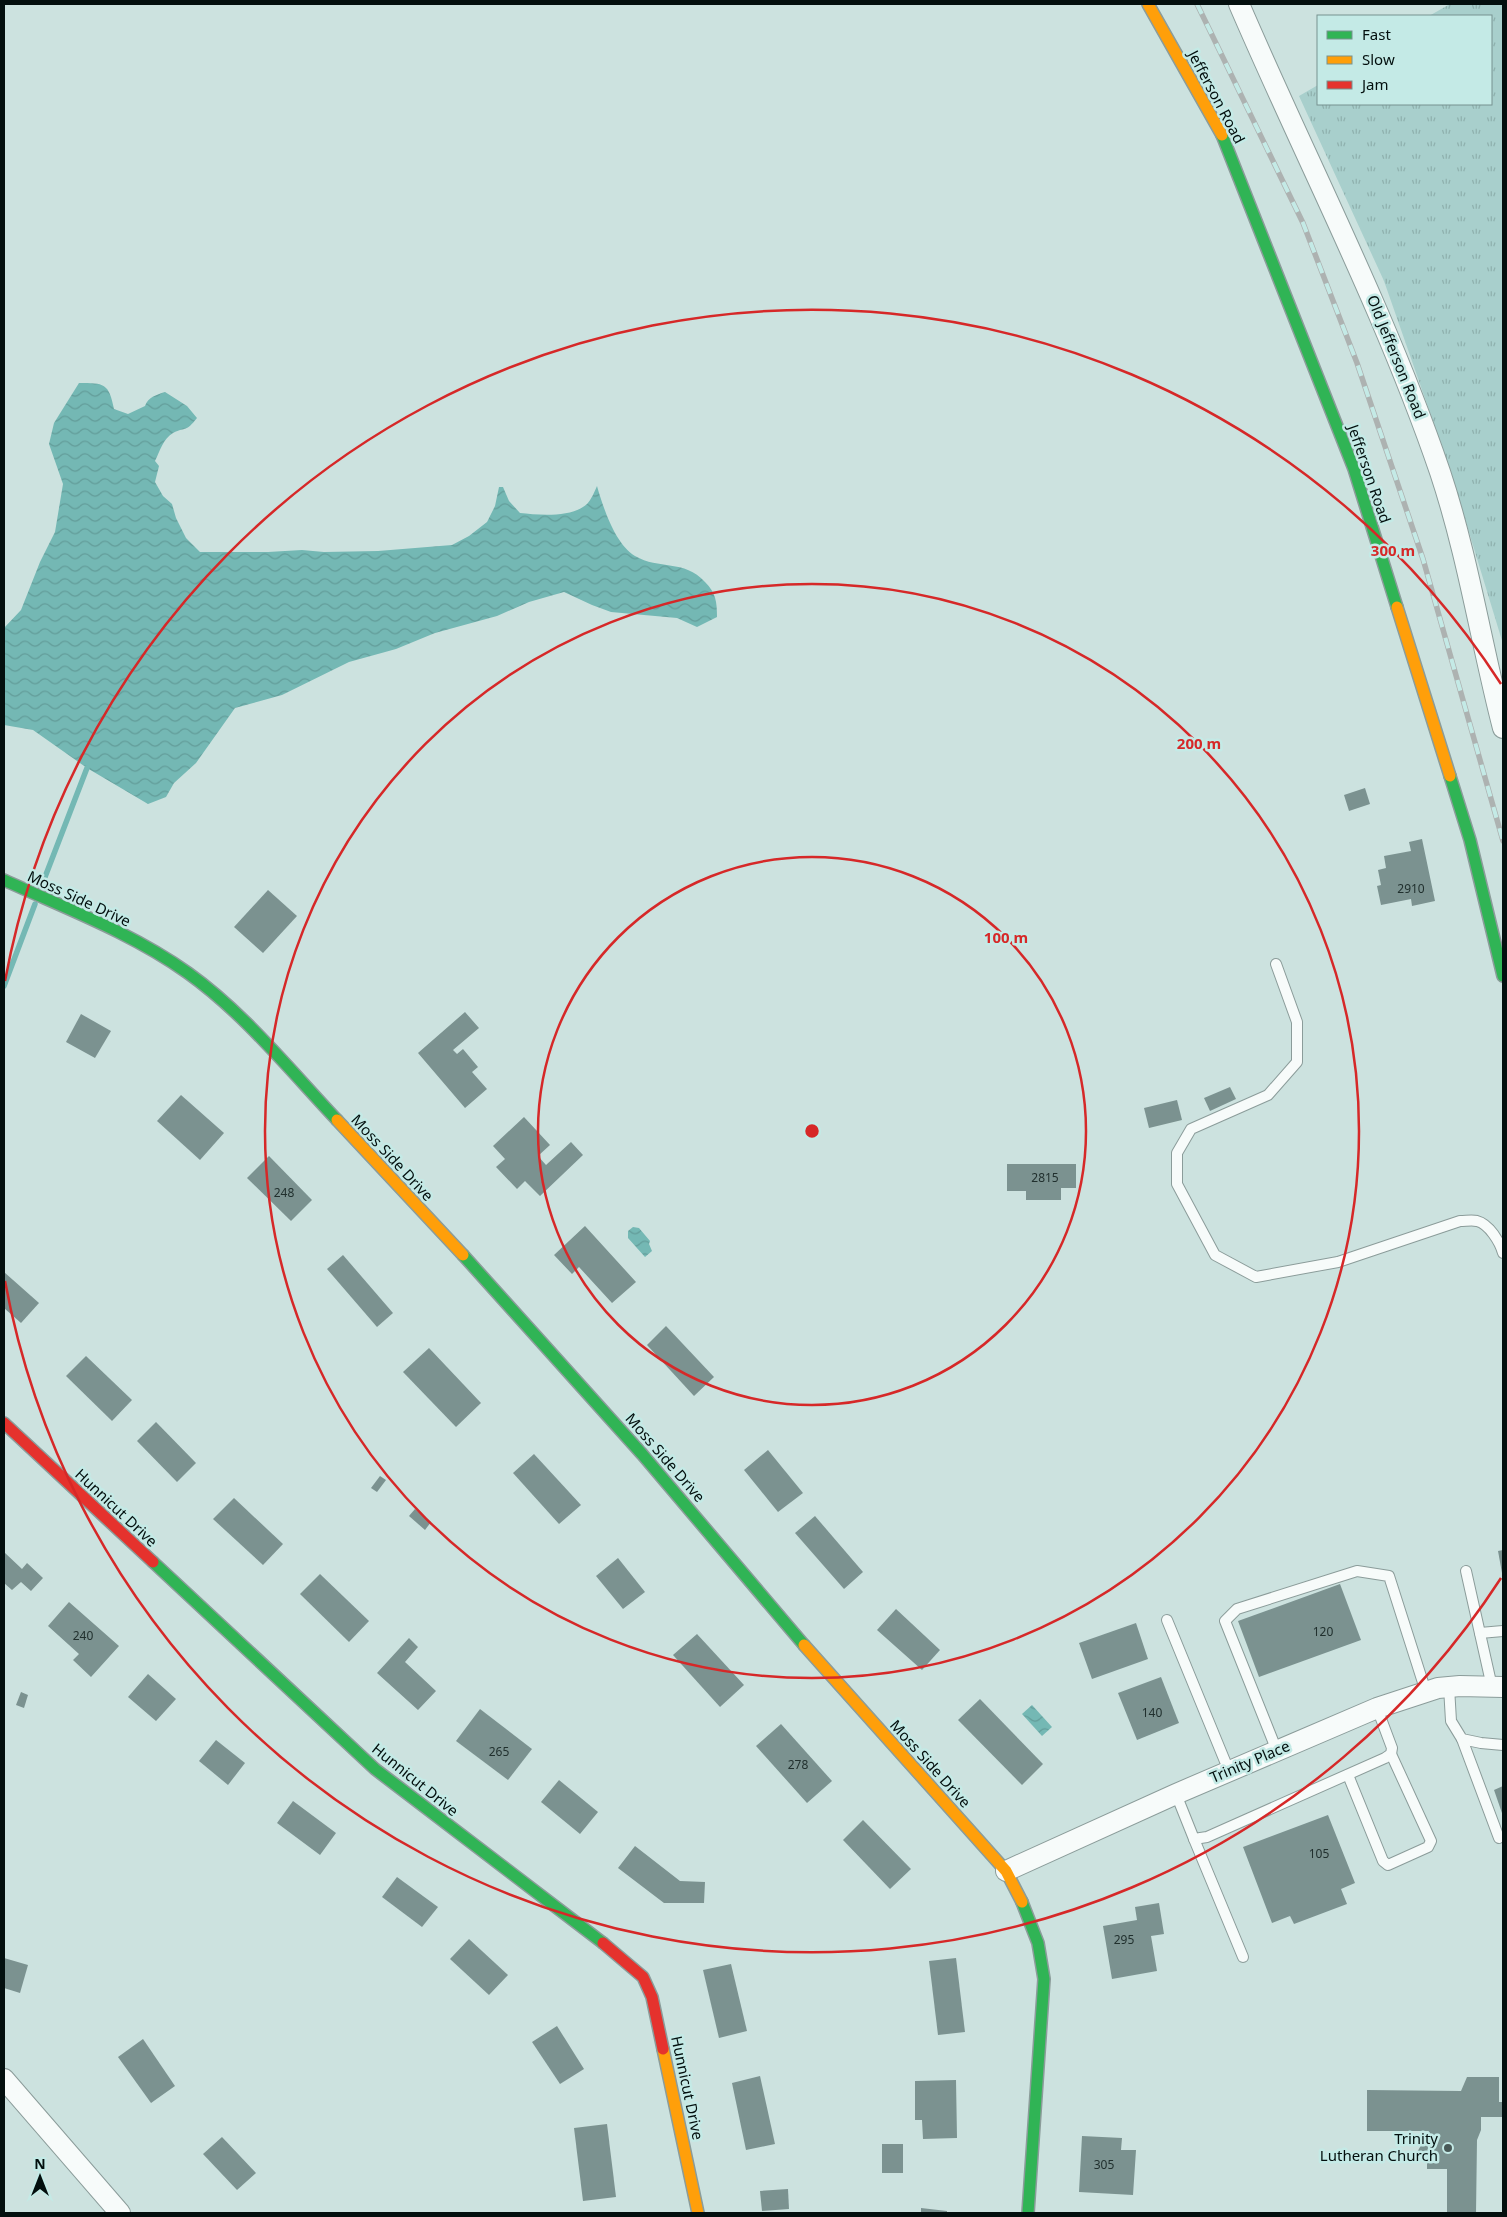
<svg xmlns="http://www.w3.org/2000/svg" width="1507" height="2217" font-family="'Noto Sans',sans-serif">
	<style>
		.grass { fill: url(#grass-tufts) }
		.water { fill: url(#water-waves) }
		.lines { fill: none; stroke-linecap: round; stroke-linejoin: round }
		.stream { stroke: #74b8b4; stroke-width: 5.5 }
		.building { fill: #7b9290 }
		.lane-casing { stroke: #8b9c9a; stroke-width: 12 }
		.street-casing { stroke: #8b9c9a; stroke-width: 22 }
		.fast-casing { stroke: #8b9c9a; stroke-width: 14 }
		.slow-casing { stroke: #8b9c9a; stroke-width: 14 }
		.jam-casing { stroke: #8b9c9a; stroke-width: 14 }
		.lane { stroke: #f7fbfa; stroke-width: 10 }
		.street { stroke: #f7fbfa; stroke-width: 20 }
		.fast { stroke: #30b455; stroke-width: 11 }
		.slow { stroke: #ff9f0a; stroke-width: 11 }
		.jam { stroke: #e5322d; stroke-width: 11 }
		.rail-casing { stroke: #adb2b1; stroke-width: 5.5 }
		.rail { stroke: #c4eae6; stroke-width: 4; stroke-dasharray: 11; stroke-linecap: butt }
		.ring { fill: none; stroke: #d62828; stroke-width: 2.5 }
		.poi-dot { fill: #495957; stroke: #c4eae6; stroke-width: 2 }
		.labels { text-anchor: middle; stroke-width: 5; stroke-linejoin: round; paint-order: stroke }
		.number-label { font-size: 12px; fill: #21302e }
		.street-label { font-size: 15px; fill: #030f0e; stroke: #c4eae6 }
		.poi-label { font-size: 15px; fill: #030f0e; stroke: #c4eae6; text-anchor: end }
		.centre { fill: #d62828; stroke: #c4eae6; stroke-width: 2.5 }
		.ring-label { font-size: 15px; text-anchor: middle; font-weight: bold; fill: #d62828; stroke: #c4eae6; stroke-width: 5; stroke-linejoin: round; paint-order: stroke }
	</style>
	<defs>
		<pattern id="grass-tufts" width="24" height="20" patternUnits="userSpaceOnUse" patternTransform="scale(1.25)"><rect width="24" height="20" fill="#a8cfcc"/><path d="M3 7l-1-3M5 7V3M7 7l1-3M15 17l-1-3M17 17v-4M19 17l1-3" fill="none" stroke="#8fb1ae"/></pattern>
		<pattern id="water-waves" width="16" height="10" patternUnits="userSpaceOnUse" patternTransform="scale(1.25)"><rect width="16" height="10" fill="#74b8b4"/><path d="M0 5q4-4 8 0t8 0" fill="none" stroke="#639d9a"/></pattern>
	</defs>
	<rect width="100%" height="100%" fill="#cce2df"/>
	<!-- grass -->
	<polygon class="grass" points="1450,4 1503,4 1503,644 1451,473 1384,281 1299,96 1318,85 1318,104 1491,104 1491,16 1429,16"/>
	<!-- water -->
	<g class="water">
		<path d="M 79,383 C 104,383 109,383 114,409 L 128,414 L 145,406 C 148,397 156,395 165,392 L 187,406 L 197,418 C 185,433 187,426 173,433 C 163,439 160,451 155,461 L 159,466 L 155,482 L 163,496 L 172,504 L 176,518 L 186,538 L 200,552 L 268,552 L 302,550 L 324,552 L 378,551 L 452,545 L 469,536 L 487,522 L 495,506 L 499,487 L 503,487 L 509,501 L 520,513 C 539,515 572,518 587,504 C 591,500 595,491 597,486 C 603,507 615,544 635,556 C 659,570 684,559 705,582 C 716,593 717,602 717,617 L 697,627 L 677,618 L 611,612 L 592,605 L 564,592 L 529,602 L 497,616 L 435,633 L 396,649 L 349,662 L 282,695 L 235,708 L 196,763 L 174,783 L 166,797 L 148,804 L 87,768 L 33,730 L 4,725 L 4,628 L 21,610 L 40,562 L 55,532 L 63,484 L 49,444 L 54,423 Z"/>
		<polygon points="633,1227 639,1228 650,1241 649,1244 652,1251 645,1257 628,1238 628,1231"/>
		<polygon points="1032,1705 1052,1727 1042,1736 1022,1714"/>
	</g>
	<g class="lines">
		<!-- stream -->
		<g class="stream">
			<polyline points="40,890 87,768"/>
			<polyline points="4,986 35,904"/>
		</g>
	</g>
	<!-- building -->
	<g class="building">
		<polygon points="1365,788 1370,804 1349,811 1344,795"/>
		<polygon points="1422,839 1435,901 1412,906 1411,899 1381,905 1377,886 1381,885 1378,870 1386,868 1384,856 1411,851 1409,842"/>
		<polygon points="268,890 297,916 263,953 234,927"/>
		<polygon points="465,1012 479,1028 453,1050 457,1054 463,1049 478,1067 472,1072 487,1089 465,1108 418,1053"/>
		<polygon points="81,1014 111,1031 95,1058 66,1042"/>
		<polygon points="1230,1087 1236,1099 1210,1111 1204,1098"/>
		<polygon points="181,1095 224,1133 200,1160 157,1121"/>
		<polygon points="1177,1100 1182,1120 1149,1128 1144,1108"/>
		<polygon points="524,1117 550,1145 538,1156 546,1165 571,1142 583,1155 540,1196 525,1181 517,1189 496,1167 505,1159 493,1146"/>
		<polygon points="269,1156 312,1200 291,1221 247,1178"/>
		<polygon points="1007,1164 1076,1164 1076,1188 1061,1188 1061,1200 1026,1200 1026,1191 1007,1191"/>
		<polygon points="585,1226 636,1282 612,1303 579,1267 572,1274 554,1255"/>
		<polygon points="343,1255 393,1313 377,1327 327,1269"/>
		<polygon points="4,1272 39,1303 21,1323 4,1308"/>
		<polygon points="666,1326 714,1377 694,1396 647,1345"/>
		<polygon points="429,1348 481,1403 456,1427 403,1372"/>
		<polygon points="86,1356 132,1400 112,1421 66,1376"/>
		<polygon points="156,1422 196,1463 177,1482 137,1441"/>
		<polygon points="768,1450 803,1493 778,1512 744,1470"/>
		<polygon points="534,1454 581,1505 559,1524 513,1473"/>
		<polygon points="380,1476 386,1480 377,1492 371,1488"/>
		<polygon points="234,1498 283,1544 263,1565 213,1519"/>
		<polygon points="415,1509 431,1522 425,1530 409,1516"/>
		<polygon points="815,1516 863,1572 844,1589 795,1533"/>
		<polygon points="1503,1550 1503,1573 1502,1573 1498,1551"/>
		<polygon points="4,1552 22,1569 27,1563 43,1578 31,1591 21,1582 12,1590 4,1583"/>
		<polygon points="618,1558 645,1592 623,1609 596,1576"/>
		<polygon points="320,1574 369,1621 349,1642 300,1594"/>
		<polygon points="1340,1584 1361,1640 1259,1677 1238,1621"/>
		<polygon points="69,1602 119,1646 91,1677 73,1660 79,1654 48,1626"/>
		<polygon points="896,1609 940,1650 922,1670 877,1630"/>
		<polygon points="1136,1623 1148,1659 1092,1679 1079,1643"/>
		<polygon points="697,1634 744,1685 720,1707 673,1655"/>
		<polygon points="409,1638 418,1647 405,1662 436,1691 418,1710 377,1673"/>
		<polygon points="148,1674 176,1699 156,1721 128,1697"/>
		<polygon points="1161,1677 1179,1723 1137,1740 1118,1693"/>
		<polygon points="21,1692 28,1695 24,1708 16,1705"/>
		<polygon points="980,1699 1043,1764 1022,1785 958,1720"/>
		<polygon points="480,1709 532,1749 508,1780 456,1741"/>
		<polygon points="781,1724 832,1781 807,1803 756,1746"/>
		<polygon points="216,1740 245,1763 228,1785 199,1761"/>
		<polygon points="559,1780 598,1812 580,1834 541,1802"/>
		<polygon points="1503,1786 1503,1816 1494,1790"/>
		<polygon points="293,1801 336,1833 320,1855 277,1823"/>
		<polygon points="1328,1815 1355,1883 1341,1889 1347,1904 1294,1924 1290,1916 1272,1923 1243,1847"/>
		<polygon points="863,1820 911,1869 890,1889 843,1840"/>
		<polygon points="635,1846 680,1881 705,1882 704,1903 664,1903 618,1868"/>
		<polygon points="397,1877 438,1907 422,1927 382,1897"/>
		<polygon points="1159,1903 1164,1934 1151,1936 1157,1971 1112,1979 1103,1926 1137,1920 1135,1907"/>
		<polygon points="469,1939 508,1975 489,1995 450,1959"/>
		<polygon points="4,1958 28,1965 20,1993 4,1988"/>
		<polygon points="956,1958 965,2032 938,2035 929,1961"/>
		<polygon points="731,1964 747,2031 719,2038 703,1970"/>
		<polygon points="557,2026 584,2069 560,2084 532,2042"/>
		<polygon points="143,2039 175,2086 151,2103 118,2057"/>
		<polygon points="760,2076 775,2144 746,2150 732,2083"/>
		<polygon points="1467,2077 1499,2077 1499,2102 1503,2102 1503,2117 1481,2117 1481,2130 1477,2140 1476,2213 1447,2213 1447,2169 1427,2169 1427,2156 1415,2156 1429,2131 1367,2131 1367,2090 1461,2091"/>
		<polygon points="956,2080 957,2138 923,2139 922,2120 915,2120 915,2081"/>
		<polygon points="607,2124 616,2197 583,2201 574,2128"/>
		<polygon points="1082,2136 1122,2138 1121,2150 1136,2150 1133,2195 1079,2192"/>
		<polygon points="222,2137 256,2173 237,2190 203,2154"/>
		<rect x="882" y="2144" width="21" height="29"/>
		<polygon points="788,2189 789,2209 762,2211 760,2191"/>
		<polygon points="921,2208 947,2211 947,2213 921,2213"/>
	</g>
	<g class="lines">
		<!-- lane casing -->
		<g class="lane-casing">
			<g id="lane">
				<path d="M 1276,964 L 1297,1022 L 1297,1062 L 1268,1095 L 1191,1129 L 1177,1153 L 1177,1184 L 1215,1255 L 1256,1277 L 1338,1262 L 1460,1221 C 1466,1221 1472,1220 1477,1221 C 1489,1224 1500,1242 1503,1253"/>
				<polyline points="1466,1571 1492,1687"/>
				<polyline points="1167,1620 1229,1771"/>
				<polyline points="1480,1633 1503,1631"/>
				<polyline points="1449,1687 1451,1721 1462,1739 1481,1743 1503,1745"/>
				<polyline points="1462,1739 1499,1838"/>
				<polyline points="1277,1751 1225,1621 1237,1609 1357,1571 1389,1576 1426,1692"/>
				<polyline points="1348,1775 1383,1861 1388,1865 1428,1847 1431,1841 1391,1754"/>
				<polyline points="1176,1794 1194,1839 1207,1837 1385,1758 1391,1754 1392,1748 1377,1708"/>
				<polyline points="1194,1839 1243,1957"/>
			</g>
		</g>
		<!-- street casing -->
		<g class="street-casing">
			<g id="street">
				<path d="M 1239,4 C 1306,160 1385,311 1440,472 C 1468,556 1481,643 1503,728"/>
				<polyline points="1006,1871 1176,1794 1377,1708 1438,1688 1460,1686 1503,1687"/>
				<polyline points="4,2079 120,2213"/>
			</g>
		</g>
		<!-- fast casing -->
		<g class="fast-casing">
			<g id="fast">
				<polyline points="1222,135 1354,469 1397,607"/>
				<polyline points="1450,776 1470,840 1503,976"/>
				<path d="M 4,880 C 65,908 132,933 188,973 C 244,1013 289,1069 337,1120"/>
				<polyline points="463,1255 642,1454 804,1645"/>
				<polyline points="153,1562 375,1769 603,1943"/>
				<polyline points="1022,1902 1038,1943 1044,1979 1028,2213"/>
			</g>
		</g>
		<!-- slow casing -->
		<g class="slow-casing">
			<g id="slow">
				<polyline points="1148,4 1222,135"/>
				<polyline points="1397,607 1450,776"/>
				<polyline points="337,1120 463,1255"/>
				<polyline points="804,1645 1006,1871 1022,1902"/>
				<polyline points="663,2049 698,2213"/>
			</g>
		</g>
		<!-- jam casing -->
		<g class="jam-casing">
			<g id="jam">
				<polyline points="4,1423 153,1562"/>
				<polyline points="603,1943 643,1977 652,1997 663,2049"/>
			</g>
		</g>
		<!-- lane -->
		<use href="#lane" class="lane"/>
		<!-- street -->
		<use href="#street" class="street"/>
		<!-- fast -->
		<use href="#fast" class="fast"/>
		<!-- slow -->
		<use href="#slow" class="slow"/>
		<!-- jam -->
		<use href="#jam" class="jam"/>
		<!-- rail casing -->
		<g class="rail-casing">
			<polyline id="rail" points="1197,4 1303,223 1357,363 1423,559 1503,841"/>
		</g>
		<!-- rail -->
		<use href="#rail" class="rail"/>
	</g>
	<!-- distance rings -->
	<g class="ring">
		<circle cx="812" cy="1131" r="274"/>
		<circle cx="812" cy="1131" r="547"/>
		<path d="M1501 1578A821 821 0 0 1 5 1281M5 981A821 821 0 0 1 1501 684"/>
	</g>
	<!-- markers -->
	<circle class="poi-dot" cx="1448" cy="2148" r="5"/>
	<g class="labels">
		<!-- number labels -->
		<g class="number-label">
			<text x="1411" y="893">2910</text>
			<text x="1045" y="1182">2815</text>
			<text x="284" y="1197">248</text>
			<text x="1323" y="1636">120</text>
			<text x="83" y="1640">240</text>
			<text x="1152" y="1717">140</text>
			<text x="499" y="1756">265</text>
			<text x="798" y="1769">278</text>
			<text x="1319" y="1858">105</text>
			<text x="1124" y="1944">295</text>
			<text x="1104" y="2169">305</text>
		</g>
		<!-- street labels -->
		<g class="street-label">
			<text transform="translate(1216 97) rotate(62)" y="5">Jefferson Road</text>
			<text transform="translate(1396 357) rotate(68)" y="5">Old Jefferson Road</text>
			<text transform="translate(1369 474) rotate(71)" y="5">Jefferson Road</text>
			<text transform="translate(79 899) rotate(25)" y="5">Moss Side Drive</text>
			<text transform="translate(392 1158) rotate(47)" y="5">Moss Side Drive</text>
			<text transform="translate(665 1458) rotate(49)" y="5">Moss Side Drive</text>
			<text transform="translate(116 1508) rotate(43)" y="5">Hunnicut Drive</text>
			<text transform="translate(1250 1762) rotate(-23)" y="5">Trinity Place</text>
			<text transform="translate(930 1764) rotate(48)" y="5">Moss Side Drive</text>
			<text transform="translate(415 1780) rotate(39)" y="5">Hunnicut Drive</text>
			<text transform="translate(687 2088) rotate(78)" y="5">Hunnicut Drive</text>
		</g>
		<!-- poi labels -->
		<g class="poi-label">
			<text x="1438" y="2144">Trinity<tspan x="1438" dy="17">Lutheran Church</tspan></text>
		</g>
	</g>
	<circle cx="812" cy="1131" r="8" class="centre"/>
	<g class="ring-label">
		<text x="1393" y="556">300 m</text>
		<text x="1199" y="749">200 m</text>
		<text x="1006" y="943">100 m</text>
	</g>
	<!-- border -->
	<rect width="1507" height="2217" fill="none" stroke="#030f0e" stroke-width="10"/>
	<!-- legend -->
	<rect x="1317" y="15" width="175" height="90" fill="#c4eae6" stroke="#779290"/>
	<rect x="1327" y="31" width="25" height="8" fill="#30b455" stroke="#779290"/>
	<text x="1362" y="40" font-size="15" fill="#030f0e">Fast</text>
	<rect x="1327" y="56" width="25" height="8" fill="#ff9f0a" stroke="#779290"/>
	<text x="1362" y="65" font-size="15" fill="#030f0e">Slow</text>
	<rect x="1327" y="81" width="25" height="8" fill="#e5322d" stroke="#779290"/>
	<text x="1362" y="90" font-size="15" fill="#030f0e">Jam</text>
	<!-- north arrow -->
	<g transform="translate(40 2177)" stroke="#c4eae6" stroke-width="4" paint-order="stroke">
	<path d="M0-4L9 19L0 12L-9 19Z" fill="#030f0e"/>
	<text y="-8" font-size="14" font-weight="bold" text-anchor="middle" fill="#030f0e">N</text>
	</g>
</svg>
